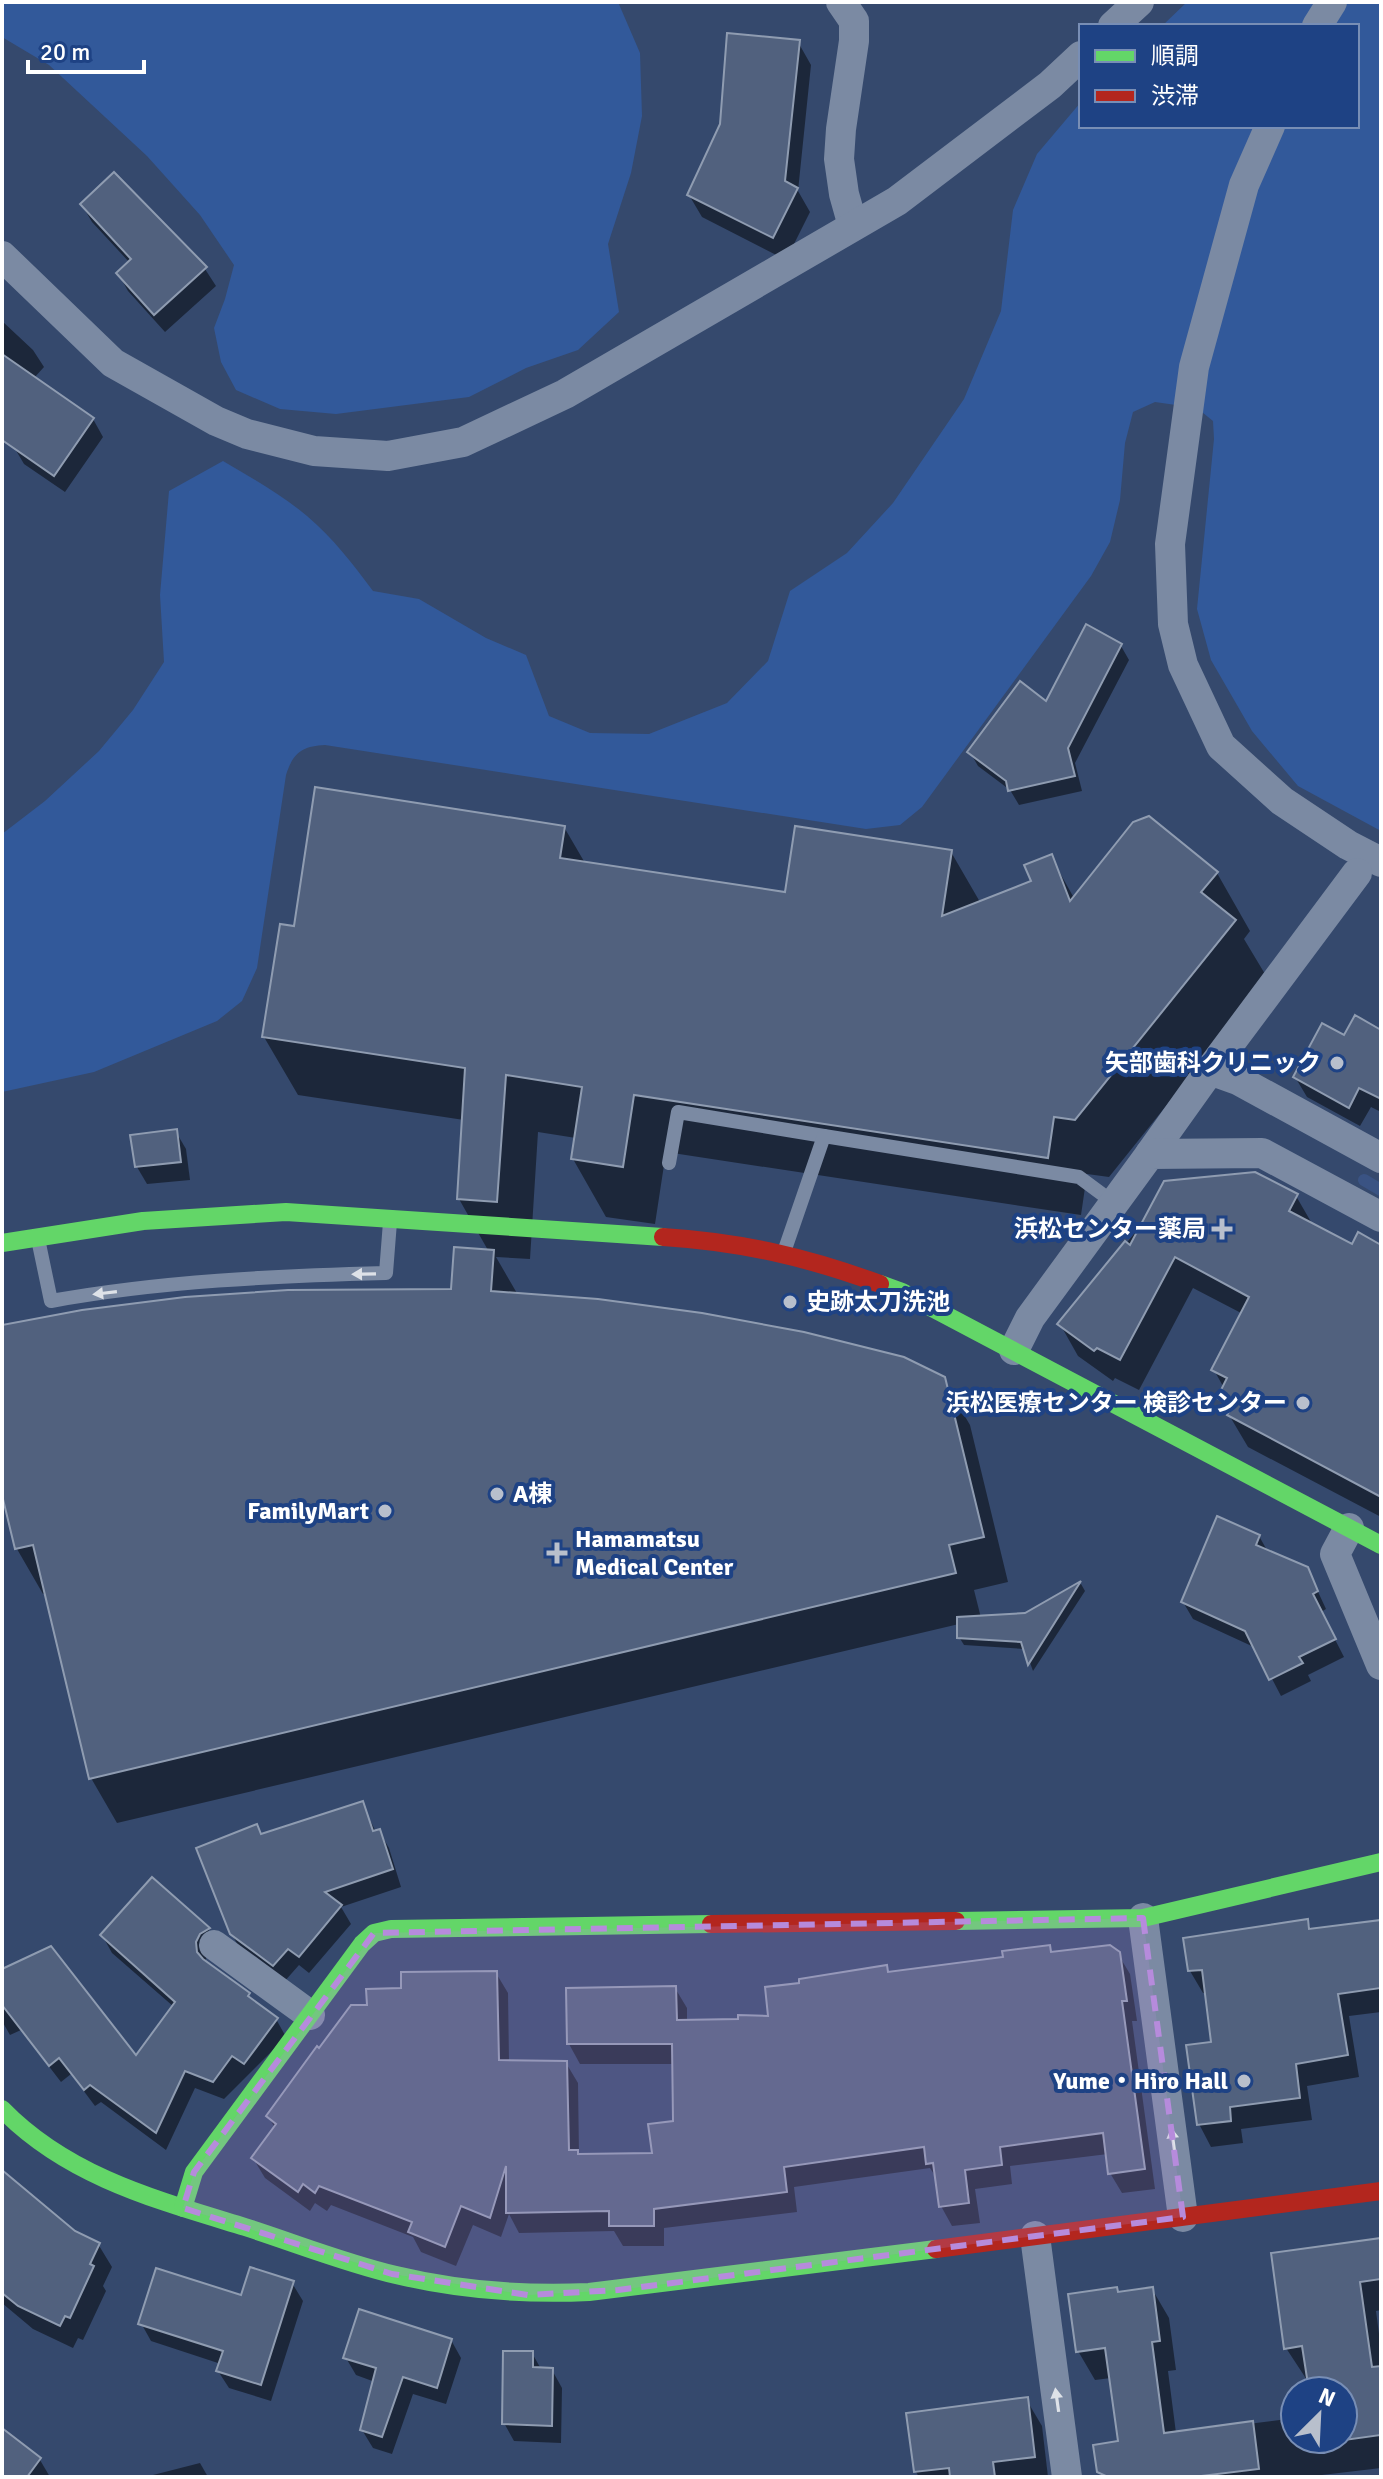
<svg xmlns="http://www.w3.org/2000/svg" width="1383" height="2479" font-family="Signika,'Noto Sans JP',sans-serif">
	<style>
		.green { fill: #32599a }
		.shadow { fill: #0007 }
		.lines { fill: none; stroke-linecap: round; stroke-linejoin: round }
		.stream { stroke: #3a5383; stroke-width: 12 }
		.building { fill: #51617e; stroke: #8f9cb1; stroke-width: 2 }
		.lane { stroke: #7b8aa3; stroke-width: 14 }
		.street { stroke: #7b8aa3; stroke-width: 30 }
		.fast { stroke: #63d668; stroke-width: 18 }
		.jam { stroke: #b3261e; stroke-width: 18 }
		.oneway { fill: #dee2e8 }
		.marked { fill: #b68bdc; fill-opacity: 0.2; stroke: #b68bdc; stroke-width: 6; stroke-dasharray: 16 10; stroke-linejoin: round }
		.poi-dot { fill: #b8bfcc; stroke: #1e4284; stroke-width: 3 }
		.labels { text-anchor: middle; stroke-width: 8; stroke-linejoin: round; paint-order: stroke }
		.poi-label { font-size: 24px; font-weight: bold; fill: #fff; stroke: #1e4284; text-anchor: end }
	</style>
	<rect width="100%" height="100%" fill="#35496d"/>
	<!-- green -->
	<g class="green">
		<polygon points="2,2 618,2 640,53 642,116 631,173 608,244 619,312 578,350 526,368 469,397 336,414 280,409 236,390 221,362 214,328 225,299 234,265 200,215 147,156 49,65 2,37"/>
		<path d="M 1187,2 L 1381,2 L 1381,831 L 1298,786 L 1252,731 L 1211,660 L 1197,609 L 1214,439 L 1213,421 L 1197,408 L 1155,402 L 1133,412 L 1125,443 L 1120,500 L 1110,542 L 1091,576 L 922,807 L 900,825 L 866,829 L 325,745 C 302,746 293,753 286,775 L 257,968 L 242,1001 L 217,1021 L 94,1072 L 2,1092 L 2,834 L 45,801 L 99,751 L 133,710 L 164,662 L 160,595 L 169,491 L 223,461 C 252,478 281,494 307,516 C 333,538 353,564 373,591 L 419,599 L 486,638 L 526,655 L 549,716 L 590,733 L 649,734 L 727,703 L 768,661 L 790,591 L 847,553 L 893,503 L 964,399 L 1001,311 L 1013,210 L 1037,154 L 1081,102 L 1081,126 L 1357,126 L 1357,26 L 1162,26 Z"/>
	</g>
	<!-- shadow -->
	<g class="shadow">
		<polygon points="798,42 811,65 798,191 810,212 786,260 702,217 689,195"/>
		<polygon points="114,174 205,269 216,286 165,332 128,291 118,273 130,263 92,222 82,205"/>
		<polygon points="2,321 33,350 44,367 34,378 93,419 103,437 65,492 24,464 14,447 2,408"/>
		<polygon points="1121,646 1129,660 1075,763 1082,791 1019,805 1010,790 978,766 970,752 1047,705"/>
		<polygon points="564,827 585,863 786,895 951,852 980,902 1033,882 1051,857 1074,898 1217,873 1250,931 1244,939 1268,979 1109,1177 1087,1174 1081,1215 666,1152 655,1224 606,1217 573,1159 576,1138 538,1132 530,1259 496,1257 518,1295 943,1379 970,1425 1008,1582 974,1590 981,1618 1026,1615 1081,1584 1085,1591 1033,1671 1025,1649 964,1645 959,1637 959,1624 117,1823 91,1778 46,1593 43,1594 17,1549 2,1487 2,1327 453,1291 489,1252 459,1199 464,1120 298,1095 264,1037 296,928"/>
		<polygon points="1381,1032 1381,1112 1371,1107 1360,1126 1307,1097 1295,1077 1345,1038"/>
		<polygon points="176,1132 186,1149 190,1180 147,1184 137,1167"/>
		<polygon points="1296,1196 1314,1227 1352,1247 1381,1247 1381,1517 1248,1447 1219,1398 1224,1388 1214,1370 1243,1314 1193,1288 1139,1390 1115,1378 1113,1381 1078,1356 1060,1324 1147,1218"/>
		<polygon points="1259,1536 1268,1552 1307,1568 1326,1609 1321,1612 1344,1657 1308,1675 1311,1681 1281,1696 1256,1648 1193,1619 1183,1602"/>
		<polygon points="362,1804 376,1832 379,1831 389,1848 401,1887 341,1907 351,1924 309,1973 299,1965 284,1982 242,1952 231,1933 262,1836"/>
		<polygon points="152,1879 208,1929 218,1946 209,1952 205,1961 276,2019 286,2037 224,2099 195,2088 166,2150 101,2102 95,2106 71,2074 61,2082 21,2030 10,2035 2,2021 2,1972 136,2058 174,2007 112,1953 102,1935"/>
		<polygon points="1307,1921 1312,1931 1381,1922 1381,2012 1349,2016 1359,2077 1307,2086 1312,2120 1241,2129 1243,2143 1211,2147 1199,2124 1213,2044 1207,1993 1203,1993 1190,1971"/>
		<polygon points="1049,1947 1053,1954 1118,1954 1130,1974 1137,2021 1132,2021 1155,2189 1122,2193 1110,2173 1108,2154 1010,2166 1012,2184 975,2189 980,2223 952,2226 941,2206 937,2179 930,2168 794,2187 797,2212 664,2228 664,2246 623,2246 614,2231 519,2233 509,2214 501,2237 473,2225 456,2266 421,2252 413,2237 331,2205 327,2211 315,2203 310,2211 265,2178 253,2158 275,2128 268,2116 369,2007 403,1990 496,1973 508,1993 509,2062 566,2063 578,2083 579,2156 654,2155 675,2123 674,2064 580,2064 569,2044 675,1988 687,2008 687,2022 770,2018 886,1967 890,1974 1005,1959"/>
		<polygon points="2,2173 74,2233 98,2244 112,2267 103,2286 106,2291 83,2340 78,2338 73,2348 33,2329 2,2303"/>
		<polygon points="1381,2240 1381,2310 1376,2311 1381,2349 1381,2468 1305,2477 1102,2477 1098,2471 1120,2443 1111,2378 1095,2380 1078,2351 1118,2294 1152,2289 1169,2318 1176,2370 1168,2371 1176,2433 1295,2418 1295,2439 1343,2439 1343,2391 1307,2391 1305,2377 1286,2348"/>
		<polygon points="292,2283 303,2301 271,2401 229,2388 218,2371 221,2364 151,2341 141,2323"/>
		<polygon points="451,2340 461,2358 446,2404 413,2394 392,2454 373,2448 362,2430 375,2382 356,2375 346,2358"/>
		<polygon points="532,2353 541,2369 552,2370 562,2388 561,2443 514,2441 504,2423"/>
		<polygon points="1026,2399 1042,2426 1048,2477 919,2477 916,2472"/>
		<polygon points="2,2431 40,2460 50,2477 2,2477"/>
		<polygon points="200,2463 208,2477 154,2477 153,2475"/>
	</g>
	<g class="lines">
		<!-- stream -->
		<polyline class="stream" points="1364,1180 1381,1190"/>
	</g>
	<!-- building -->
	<g class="building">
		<polygon points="727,33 800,40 785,181 798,188 773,238 687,195 720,124"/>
		<polygon points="114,172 207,267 154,315 116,273 131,259 80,204"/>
		<polygon points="2,354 94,418 54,476 2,440"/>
		<polygon points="1086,624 1122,644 1068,748 1075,776 1008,791 1006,781 967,752 1020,681 1046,701"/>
		<polygon points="315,787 565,826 560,858 785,892 795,826 952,850 942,916 1031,881 1024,865 1052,854 1070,901 1133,822 1149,816 1218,872 1201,892 1236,920 1075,1120 1054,1117 1048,1158 634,1095 623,1167 571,1159 582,1087 506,1075 497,1202 457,1199 465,1068 262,1037 280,924 294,926"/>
		<polygon points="1355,1015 1381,1030 1381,1099 1359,1088 1349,1108 1293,1077 1322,1023 1344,1035"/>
		<polygon points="177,1129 181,1162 135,1167 130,1135"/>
		<polygon points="1255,1172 1298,1194 1289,1211 1352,1244 1358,1232 1381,1245 1381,1497 1227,1415 1232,1407 1217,1398 1227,1378 1211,1370 1249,1297 1175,1257 1120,1360 1097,1348 1094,1351 1057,1324 1125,1241 1130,1245 1164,1181"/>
		<polygon points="454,1247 494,1250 491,1291 598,1299 702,1313 804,1332 904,1357 945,1377 984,1537 949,1545 956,1573 89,1779 33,1545 15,1549 2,1495 2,1325 82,1310 185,1297 288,1290 451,1289"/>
		<polygon points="1217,1516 1260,1535 1256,1545 1308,1567 1318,1591 1313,1594 1336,1639 1299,1657 1303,1663 1269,1680 1245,1631 1181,1602"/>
		<polygon points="1081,1581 1028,1665 1021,1642 957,1638 957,1617 1025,1613"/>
		<polygon points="363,1801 373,1831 380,1829 393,1869 325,1892 342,1905 299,1957 288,1949 273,1966 230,1934 196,1848 257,1824 261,1834"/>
		<polygon points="152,1877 210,1928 200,1934 196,1942 197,1952 203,1959 250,1993 248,1996 278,2018 244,2064 232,2056 213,2082 185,2071 156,2133 90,2085 84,2090 59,2058 49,2066 2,2005 2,1969 51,1946 136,2055 175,2002 100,1935"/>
		<polygon points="1308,1919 1309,1929 1381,1920 1381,1988 1338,1994 1348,2055 1296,2064 1300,2098 1230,2107 1231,2121 1197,2125 1186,2045 1211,2042 1202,1970 1188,1971 1183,1938"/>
		<polygon points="1050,1945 1051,1952 1110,1945 1120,1952 1127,2001 1122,2001 1145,2169 1108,2174 1103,2133 1000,2147 1002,2165 965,2170 969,2203 939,2207 933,2163 926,2164 924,2147 784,2167 787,2192 654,2209 654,2226 609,2226 609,2211 506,2213 506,2166 490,2218 461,2206 445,2247 408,2232 412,2222 319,2186 315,2193 303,2184 298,2192 251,2158 276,2124 266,2116 317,2046 319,2048 351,2005 367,2005 366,1989 401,1988 401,1972 497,1971 499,2060 567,2061 569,2150 578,2150 578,2154 652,2153 648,2124 673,2121 672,2044 567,2044 566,1988 676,1986 677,2020 738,2019 738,2015 768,2016 765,1987 799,1983 799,1979 887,1965 888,1972 1003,1957 1002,1951"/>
		<polygon points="2,2170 75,2231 100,2243 90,2264 94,2266 70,2318 65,2316 60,2326 18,2306 2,2293"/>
		<polygon points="1381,2238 1381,2279 1360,2282 1372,2367 1381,2366 1381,2435 1316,2444 1315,2439 1343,2439 1343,2391 1309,2391 1302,2346 1284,2349 1271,2253"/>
		<polygon points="250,2267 294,2281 261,2385 216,2371 223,2351 138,2324 156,2268 241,2295"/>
		<polygon points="1117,2287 1118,2292 1153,2287 1160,2341 1152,2342 1164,2433 1253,2421 1259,2469 1193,2477 1108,2477 1097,2472 1093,2445 1118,2441 1105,2348 1076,2352 1068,2294"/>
		<polygon points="359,2309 452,2339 437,2388 403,2377 382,2437 360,2430 376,2368 343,2358"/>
		<polygon points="503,2351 533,2351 533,2367 553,2368 552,2426 502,2424"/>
		<polygon points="1028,2397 1035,2457 993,2462 995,2477 950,2477 949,2468 914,2472 906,2413"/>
		<polygon points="2,2428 41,2458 27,2477 2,2477"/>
	</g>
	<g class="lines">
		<!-- lane -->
		<g class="lane">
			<polyline points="669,1163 678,1112 824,1136"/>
			<path d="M 38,1239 L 51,1301 C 162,1281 274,1276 386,1273 L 390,1222"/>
			<polyline points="784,1252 824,1136 1079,1177 1114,1203"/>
		</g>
		<!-- street -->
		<g class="street">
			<polyline points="841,2 854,21 854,41 841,129 839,159 844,194 853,226"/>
			<polyline points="1113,26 1139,2"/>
			<polyline points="1317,26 1332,2"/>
			<polyline points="1270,126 1244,185 1194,367 1170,544 1173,624 1183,665 1221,746 1282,801 1348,845 1381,862"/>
			<polyline points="2,256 113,363 216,421 247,434 314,451 388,456 463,442 565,394 897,201 1050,85 1081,56"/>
			<polyline points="1210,1070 1357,873"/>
			<polyline points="1150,1154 1210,1070 1238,1080 1381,1158"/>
			<polyline points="1014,1350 1030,1318 1150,1154 1262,1153 1381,1217"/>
			<polyline points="1349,1528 1335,1554 1381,1665"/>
			<polyline points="1143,1918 1183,2217"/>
			<polyline points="214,1945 310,2015"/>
			<polyline points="1035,2236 1067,2477"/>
		</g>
		<!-- fast -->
		<g class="fast">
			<polyline points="2,1243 143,1221 286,1212 663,1237"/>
			<polyline points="880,1284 902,1292 1381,1545"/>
			<polyline points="956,1921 1143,1918 1381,1862"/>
			<path d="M 2,2109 C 68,2177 157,2200 245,2227 C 295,2243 345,2263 396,2275 C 459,2290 524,2295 589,2292 L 936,2249"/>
			<polyline points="183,2208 194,2172 362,1944 374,1933 391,1929 711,1924"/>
		</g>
		<!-- jam -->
		<g class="jam">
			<path d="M 663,1237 C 741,1242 807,1257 880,1284"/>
			<polyline points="711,1924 956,1921"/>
			<polyline points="936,2249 1381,2191"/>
		</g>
	</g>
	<!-- one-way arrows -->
	<defs><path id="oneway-solid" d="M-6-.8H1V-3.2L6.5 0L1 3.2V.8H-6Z" transform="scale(2)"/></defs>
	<g class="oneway">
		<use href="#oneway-solid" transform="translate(364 1274) rotate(179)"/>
		<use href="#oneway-solid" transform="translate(105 1293) rotate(173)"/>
		<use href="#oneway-solid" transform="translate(1173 2140) rotate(-98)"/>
		<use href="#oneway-solid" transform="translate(1057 2400) rotate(-98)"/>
	</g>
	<!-- marked area -->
	<path class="marked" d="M 1143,1918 L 1183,2217 L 618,2290 L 528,2295 L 392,2274 L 183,2208 L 194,2172 L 374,1933 Z"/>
	<!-- markers -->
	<g class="poi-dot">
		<circle cx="1337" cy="1063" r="8"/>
		<path d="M1218 1217h8v8h8v8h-8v8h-8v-8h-8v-8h8z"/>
		<circle cx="790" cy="1302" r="8"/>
		<circle cx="1303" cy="1403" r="8"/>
		<circle cx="497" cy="1494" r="8"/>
		<circle cx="385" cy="1511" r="8"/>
		<path d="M553 1541h8v8h8v8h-8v8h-8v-8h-8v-8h8z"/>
		<circle cx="1244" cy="2081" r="8"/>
	</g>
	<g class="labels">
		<!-- poi labels -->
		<g class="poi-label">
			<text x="1321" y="1071">矢部歯科クリニック</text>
			<text x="1206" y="1237">浜松センター薬局</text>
			<text x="806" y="1310" text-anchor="start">史跡太刀洗池</text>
			<text x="1287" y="1411">浜松医療センター 検診センター</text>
			<text x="513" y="1502" text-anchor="start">A棟</text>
			<text x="369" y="1519">FamilyMart</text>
			<text x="575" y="1547" text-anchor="start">Hamamatsu<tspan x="575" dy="28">Medical Center</tspan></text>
			<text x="1228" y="2089">Yume・Hiro Hall</text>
		</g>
	</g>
	<!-- border -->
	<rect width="1383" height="2479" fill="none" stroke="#ffffff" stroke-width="8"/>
	<!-- legend -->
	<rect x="1079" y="24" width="280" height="104" fill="#1e4284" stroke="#788eb5" stroke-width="2"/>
	<rect x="1095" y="50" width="40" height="12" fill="#63d668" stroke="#788eb5" stroke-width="2"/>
	<text x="1151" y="64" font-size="24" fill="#ffffff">順調</text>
	<rect x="1095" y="90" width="40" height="12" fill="#b3261e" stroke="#788eb5" stroke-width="2"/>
	<text x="1151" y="104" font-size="24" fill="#ffffff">渋滞</text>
	<!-- north arrow -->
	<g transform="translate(1319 2415) rotate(24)"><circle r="38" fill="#1e4284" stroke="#788eb5" stroke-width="2"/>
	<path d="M0-6L14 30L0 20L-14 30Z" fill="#b8bfcc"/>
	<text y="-12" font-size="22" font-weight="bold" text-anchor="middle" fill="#ffffff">N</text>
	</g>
	<!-- scale -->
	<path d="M28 60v12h116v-12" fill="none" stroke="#ffffff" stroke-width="4"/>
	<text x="40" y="60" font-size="24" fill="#ffffff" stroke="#1e4284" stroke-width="6" paint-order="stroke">20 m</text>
</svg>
